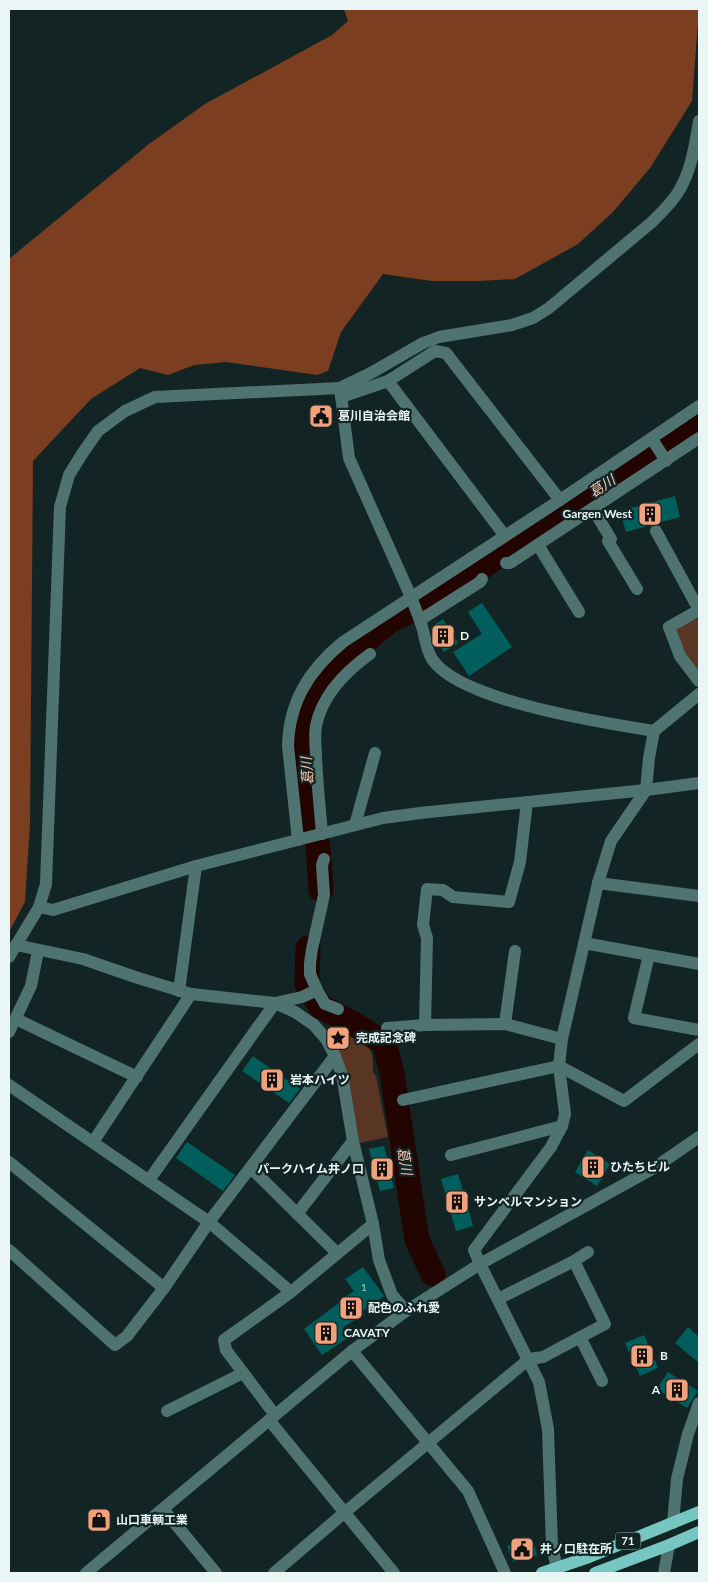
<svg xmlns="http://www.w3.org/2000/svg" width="708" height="1582" font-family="Lato,'Noto Sans JP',sans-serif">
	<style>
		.green { fill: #593523 }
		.forest { fill: #7b3e20 }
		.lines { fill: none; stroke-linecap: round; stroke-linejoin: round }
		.river { stroke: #220500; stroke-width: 25 }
		.building { fill: #005f5c }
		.minor { stroke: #4e7371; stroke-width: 12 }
		.major { stroke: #76c7c2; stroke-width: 12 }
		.labels { text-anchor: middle; stroke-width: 4.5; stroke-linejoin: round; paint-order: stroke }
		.number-label { font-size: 10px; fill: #b0d0cf }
		.shield { fill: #122524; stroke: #a9b7b6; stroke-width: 1 }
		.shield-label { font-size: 11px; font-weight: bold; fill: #eaf6f5 }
		.poi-label { font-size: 12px; font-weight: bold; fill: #eaf6f5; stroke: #122524; text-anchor: start }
		.water-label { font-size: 14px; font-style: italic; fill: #fec5ab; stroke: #122524 }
	</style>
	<rect width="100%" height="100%" fill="#122524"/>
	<!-- green -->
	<g class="green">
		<polygon points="699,618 699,674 685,654 676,631 679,626"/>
		<path d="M 347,1034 C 360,1039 373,1046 373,1061 C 373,1068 372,1071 376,1076 L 388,1137 L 360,1143 L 336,1049 Z"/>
	</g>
	<!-- forest -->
	<polygon class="forest" points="344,9 699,9 692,101 650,168 613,212 578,244 515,279 479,281 432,281 383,274 341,332 328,371 317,375 226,362 194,365 168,375 140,368 91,399 33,461 30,824 25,902 9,932 9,259 149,144 205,104 332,35 348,21"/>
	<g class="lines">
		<!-- river -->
		<g class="river">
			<polyline points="321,890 318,847 310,808 305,751 307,716 316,692 327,677 354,650 389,621 435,598 473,573 699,420"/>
			<polyline points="308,948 307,985 320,1006 357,1026 384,1043 392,1073 417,1240 433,1274"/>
		</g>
	</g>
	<!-- building -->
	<g class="building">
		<polygon points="328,406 331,423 314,426 312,409"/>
		<polygon points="675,496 680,517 626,532 620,511"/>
		<polygon points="482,603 512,647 469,676 453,652 482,634 468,612"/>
		<polygon points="443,619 458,643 444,652 432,634 431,627"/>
		<polygon points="253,1056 300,1089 289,1103 242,1071"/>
		<polygon points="187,1142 235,1175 223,1191 176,1158"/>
		<polygon points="384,1146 394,1188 380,1191 369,1149"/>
		<polygon points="588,1150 610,1164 597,1186 575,1172"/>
		<polygon points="458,1174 473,1226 456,1231 441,1179"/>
		<polygon points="363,1267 384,1296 362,1311 364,1314 342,1328 349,1337 322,1355 304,1329 339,1303 338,1302 354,1291 345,1279"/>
		<polygon points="688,1327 699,1337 699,1363 675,1343"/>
		<polygon points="644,1335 658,1368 640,1376 625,1343"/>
		<polygon points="668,1372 698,1391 687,1408 657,1389"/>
		<polygon points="532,1538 537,1555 513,1562 507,1546"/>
	</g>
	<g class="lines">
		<!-- minor -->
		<g class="minor">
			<polyline points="388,381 505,536"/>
			<path d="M 340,388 L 349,458 L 411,597 C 415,608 420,619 423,630 C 425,639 427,651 432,659 C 459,701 605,723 654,731"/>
			<polyline points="341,397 388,381 435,351 446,353 560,500"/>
			<polyline points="652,439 666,461"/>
			<polyline points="593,509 611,539 608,541 637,589"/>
			<polyline points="656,531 699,610"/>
			<polyline points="538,545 579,612"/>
			<polyline points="506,563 510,563 699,438"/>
			<polyline points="699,610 669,627 680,656 699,681"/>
			<polyline points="420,620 480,582 482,579"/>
			<polyline points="355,825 375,753"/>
			<path d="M 322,834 C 320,808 317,783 316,757 C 316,747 314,736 316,726 C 322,695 345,672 370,654"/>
			<path d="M 298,840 L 288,746 C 289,702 309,670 343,642 L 560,500 L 699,406"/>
			<polyline points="324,859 322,865 324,895 312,949 310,963 310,974 317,990 325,1004 338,1009"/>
			<polyline points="598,883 699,896"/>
			<polyline points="39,907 53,910 196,866 383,818 420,813 646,790 699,783"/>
			<polyline points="584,943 699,964"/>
			<polyline points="16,945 83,959 138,978 191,994 275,1003 295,1012 314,1025 326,1039 335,1056 342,1075 353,1141 373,1224 379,1260 392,1295 406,1311"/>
			<polyline points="649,955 634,1018 699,1030"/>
			<path d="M 9,957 L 39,907 L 46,884 L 60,507 L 69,475 L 82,454 L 98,431 L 125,411 L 155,397 L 340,388 L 371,373 L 423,343 L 439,337 L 512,325 L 533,318 L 549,308 L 652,222 C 662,212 673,202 680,189 C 692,168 695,144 699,121"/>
			<polyline points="179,991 196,866"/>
			<polyline points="16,1019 137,1077"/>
			<polyline points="505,1024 515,951"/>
			<polyline points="425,1025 427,938 423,925 427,889 443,890 453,897 509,902 520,862 527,802"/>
			<polyline points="387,1028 425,1025 505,1024 562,1039"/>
			<polyline points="9,1032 31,986 38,951"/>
			<polyline points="9,1085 209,1222 291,1292"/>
			<polyline points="403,1100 559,1066 624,1101 699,1044"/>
			<polyline points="93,1142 191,994"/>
			<polyline points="451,1155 562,1126"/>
			<polyline points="9,1162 164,1288"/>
			<polyline points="251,1168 337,1253"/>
			<polyline points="149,1180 275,1003 302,997 317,990"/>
			<polyline points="297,1214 353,1141"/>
			<polyline points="9,1250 115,1345 127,1336 164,1288 209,1222 335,1056"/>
			<polyline points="574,1261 588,1252"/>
			<polyline points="580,1337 602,1381"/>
			<polyline points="352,1351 468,1491 505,1573"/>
			<polyline points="167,1411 243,1373"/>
			<polyline points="275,1415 226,1350 224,1340 291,1292 373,1224"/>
			<polyline points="269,1420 394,1573"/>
			<polyline points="163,1509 216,1573"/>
			<polyline points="673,1523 677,1479 688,1434 699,1403"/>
			<polyline points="86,1573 352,1351 406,1311 480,1264 654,1168 699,1137"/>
			<polyline points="274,1573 344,1513 529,1359 543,1357 605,1324 574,1261 498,1299"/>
			<polyline points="558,1573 552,1546 548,1429 539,1382 480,1264 474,1250 551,1147 562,1126 565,1114 559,1066 562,1039 598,883 611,841 646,790 649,758 654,731 699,694"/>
			<polyline points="664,1573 669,1545"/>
		</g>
		<!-- major -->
		<g class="major">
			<polyline points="542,1573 589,1557 699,1512"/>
			<polyline points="595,1573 669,1545 699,1532"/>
		</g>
	</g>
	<!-- icons -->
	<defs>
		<g id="civic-square" transform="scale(1.25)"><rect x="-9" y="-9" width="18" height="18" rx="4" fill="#f1a17c" stroke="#122524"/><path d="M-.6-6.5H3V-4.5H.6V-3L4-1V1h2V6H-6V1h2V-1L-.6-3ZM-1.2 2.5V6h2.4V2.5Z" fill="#111"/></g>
		<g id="building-square" transform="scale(1.25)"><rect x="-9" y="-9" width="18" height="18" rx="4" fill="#f1a17c" stroke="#122524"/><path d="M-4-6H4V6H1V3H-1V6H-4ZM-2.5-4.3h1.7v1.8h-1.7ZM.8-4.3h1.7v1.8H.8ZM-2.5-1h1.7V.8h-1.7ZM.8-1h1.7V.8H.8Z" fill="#111"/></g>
		<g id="sight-square" transform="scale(1.25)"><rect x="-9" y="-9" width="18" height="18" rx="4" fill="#f1a17c" stroke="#122524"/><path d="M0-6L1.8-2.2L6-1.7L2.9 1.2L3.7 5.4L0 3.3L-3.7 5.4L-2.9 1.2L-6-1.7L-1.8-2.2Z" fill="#111"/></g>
		<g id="shop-square" transform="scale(1.25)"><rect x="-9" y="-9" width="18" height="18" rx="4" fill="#f1a17c" stroke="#122524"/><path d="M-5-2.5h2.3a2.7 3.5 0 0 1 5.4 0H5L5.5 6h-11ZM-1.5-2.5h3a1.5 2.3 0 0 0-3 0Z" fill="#111"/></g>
	</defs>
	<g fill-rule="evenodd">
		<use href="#civic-square" x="321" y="416"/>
		<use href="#building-square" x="650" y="514"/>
		<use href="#building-square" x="443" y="636"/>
		<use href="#sight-square" x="338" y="1038"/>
		<use href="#building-square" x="272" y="1080"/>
		<use href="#building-square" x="593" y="1167"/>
		<use href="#building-square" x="382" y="1169"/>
		<use href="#building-square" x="457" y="1202"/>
		<use href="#building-square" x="351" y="1308"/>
		<use href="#building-square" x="326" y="1333"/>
		<use href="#building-square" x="642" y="1356"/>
		<use href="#building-square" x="677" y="1390"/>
		<use href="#shop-square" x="99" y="1520"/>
		<use href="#civic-square" x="522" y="1549"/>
	</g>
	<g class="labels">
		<!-- number labels -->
		<g class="number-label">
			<text x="364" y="1291">1</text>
		</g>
		<!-- shield labels -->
		<rect class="shield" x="615.5" y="1532.5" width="25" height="17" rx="4"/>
		<g class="shield-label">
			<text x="628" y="1545">71</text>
		</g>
		<!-- poi labels -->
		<g class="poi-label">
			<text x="338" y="420">葛川自治会館</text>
			<text x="632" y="518" text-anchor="end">Gargen West</text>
			<text x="460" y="640">D</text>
			<text x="356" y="1042">完成記念碑</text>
			<text x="290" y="1084">岩本ハイツ</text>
			<text x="610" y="1171">ひたちビル</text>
			<text x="364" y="1173" text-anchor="end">パークハイム井ノ口</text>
			<text x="474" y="1206">サンベルマンション</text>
			<text x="368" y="1312">配色のふれ愛</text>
			<text x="344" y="1337">CAVATY</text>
			<text x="660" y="1360">B</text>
			<text x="660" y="1394" text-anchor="end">A</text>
			<text x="116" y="1524">山口車輌工業</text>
			<text x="540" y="1553">井ノ口駐在所</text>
		</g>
		<!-- water labels -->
		<g class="water-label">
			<text transform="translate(602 486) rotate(-34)" y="5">葛川</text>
			<text transform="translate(307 771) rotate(-94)" y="5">葛川</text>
			<text transform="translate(405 1161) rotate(81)" y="5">葛川</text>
		</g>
	</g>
	<!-- border -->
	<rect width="708" height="1582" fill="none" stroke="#eaf6f5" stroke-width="20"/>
</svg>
